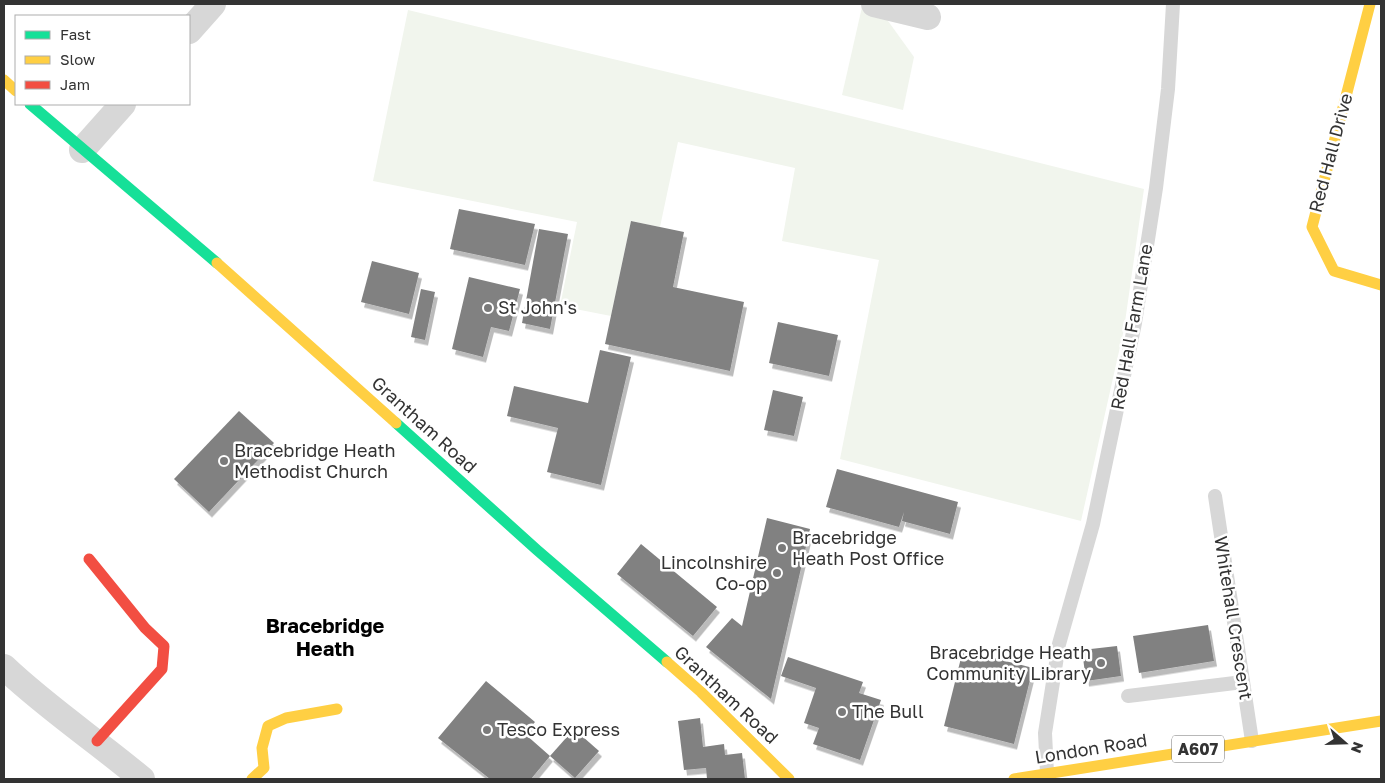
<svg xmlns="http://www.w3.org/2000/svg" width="1385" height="783" font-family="'Golos Text',sans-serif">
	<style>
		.green { fill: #f1f5ed }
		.building { fill: #818181; filter: url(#shadow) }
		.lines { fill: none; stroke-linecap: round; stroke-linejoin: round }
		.lane { stroke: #d7d7d7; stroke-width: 14 }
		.street { stroke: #d7d7d7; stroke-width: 26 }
		.fast { stroke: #16e098; stroke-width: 11 }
		.slow { stroke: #ffcf43; stroke-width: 11 }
		.jam { stroke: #f24e42; stroke-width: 11 }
		.poi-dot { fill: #7a7a7a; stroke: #fff; stroke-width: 2 }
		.labels { text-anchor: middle; stroke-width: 5; stroke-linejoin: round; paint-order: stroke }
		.shield { fill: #fff; stroke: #707070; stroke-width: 1 }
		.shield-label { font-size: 16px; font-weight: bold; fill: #333 }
		.street-label { font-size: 18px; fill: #333; stroke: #fff }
		.poi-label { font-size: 18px; fill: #333; stroke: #fff; text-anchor: start }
		.quarter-label { font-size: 20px; font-weight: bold; fill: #000; stroke: #fff }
	</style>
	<defs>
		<filter id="shadow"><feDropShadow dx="3" dy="5.5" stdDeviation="0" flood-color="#0004"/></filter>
	</defs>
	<rect width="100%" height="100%" fill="#fff"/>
	<!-- green -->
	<g class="green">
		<polygon points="862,7 883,14 914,57 903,110 842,95"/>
		<polygon points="408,10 839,113 1144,189 1124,329 1081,521 840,459 879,260 782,241 795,168 678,142 660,227 631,221 611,316 560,306 577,222 373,181"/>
	</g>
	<!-- building -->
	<g class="building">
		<polygon points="459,209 535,224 525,265 450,249"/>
		<polygon points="631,221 684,232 673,287 744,302 730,371 605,344"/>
		<polygon points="539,229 568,234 550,329 522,323"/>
		<polygon points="372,261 419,273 409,314 361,302"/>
		<polygon points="469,277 520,289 509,331 491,327 483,357 452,349"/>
		<polygon points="421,289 435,292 425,340 411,337"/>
		<polygon points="778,322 838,335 829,376 769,363"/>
		<polygon points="600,350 631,357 601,485 547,472 558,428 507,416 514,386 588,403"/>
		<polygon points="773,390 803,397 794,436 764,430"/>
		<polygon points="239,411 274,443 209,512 174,479"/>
		<polygon points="837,469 958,502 950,534 902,521 904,512 899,527 826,507"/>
		<polygon points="767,518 810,529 771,699 706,647 732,618 742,626"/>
		<polygon points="641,544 717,607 693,636 617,574"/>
		<polygon points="1208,625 1214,661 1139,673 1133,636"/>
		<polygon points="1117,646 1121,676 1086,681 1082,650"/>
		<polygon points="963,650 1033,668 1014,744 944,726"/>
		<polygon points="788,657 863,682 859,693 881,700 860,760 813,744 819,728 804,723 816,688 781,676"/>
		<polygon points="486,681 535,722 525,734 550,756 531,779 490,779 438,738"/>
		<polygon points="700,718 703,747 724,744 725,755 742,753 745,779 707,779 706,768 684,770 678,721"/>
		<polygon points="574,729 599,751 575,778 550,756"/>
	</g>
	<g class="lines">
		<!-- lane -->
		<g class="lane">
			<polyline points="1215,496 1252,741"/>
			<polyline points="1128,696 1243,682"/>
			<polyline points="1047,773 1045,733 1059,644 1093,524 1135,323 1156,188 1168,89 1173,4"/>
		</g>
		<!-- street -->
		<g class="street">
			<polyline points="874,4 928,17"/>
			<polyline points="189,31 213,4"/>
			<polyline points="82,150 123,104"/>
			<path d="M 4,667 C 47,708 97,741 142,779"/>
		</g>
		<!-- fast -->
		<g class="fast">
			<polyline points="30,104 217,263"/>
			<polyline points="396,423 537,550 667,662"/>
		</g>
		<!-- slow -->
		<g class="slow">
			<polyline points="1370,4 1312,227 1334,271 1381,285"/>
			<polyline points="4,80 16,91"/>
			<polyline points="217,263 396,423"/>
			<polyline points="667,662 701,692 789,779"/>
			<polyline points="252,779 264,768 262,748 268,726 286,718 337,709"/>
			<polyline points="1014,779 1381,721"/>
		</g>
		<!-- jam -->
		<polyline class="jam" points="89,559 145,628 164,646 162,669 97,741"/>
	</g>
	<!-- markers -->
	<g class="poi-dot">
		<circle cx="488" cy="308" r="5"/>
		<circle cx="224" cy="461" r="5"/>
		<circle cx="782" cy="548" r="5"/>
		<circle cx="777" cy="573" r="5"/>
		<circle cx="1101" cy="663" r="5"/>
		<circle cx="842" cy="712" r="5"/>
		<circle cx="487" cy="730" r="5"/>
	</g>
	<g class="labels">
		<!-- shield labels -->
		<rect class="shield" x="1172" y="735.5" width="52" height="27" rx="4"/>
		<g class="shield-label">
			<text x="1198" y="755">A607</text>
		</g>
		<!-- street labels -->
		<g class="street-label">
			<text transform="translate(1331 153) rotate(-75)" y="6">Red Hall Drive</text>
			<text transform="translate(1132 327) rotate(-80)" y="6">Red Hall Farm Lane</text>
			<text transform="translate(424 425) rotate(42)" y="6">Grantham Road</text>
			<text transform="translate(1233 618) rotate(81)" y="6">Whitehall Crescent</text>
			<text transform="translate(726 695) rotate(43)" y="6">Grantham Road</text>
			<text transform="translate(1091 749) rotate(-9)" y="6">London Road</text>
		</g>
		<!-- poi labels -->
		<g class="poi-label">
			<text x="498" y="314">St John's</text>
			<text x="234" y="457">Bracebridge Heath<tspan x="234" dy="21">Methodist Church</tspan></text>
			<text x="792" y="544">Bracebridge<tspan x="792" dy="21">Heath Post Office</tspan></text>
			<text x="767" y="569" text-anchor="end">Lincolnshire<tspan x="767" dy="21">Co-op</tspan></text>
			<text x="1091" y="659" text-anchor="end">Bracebridge Heath<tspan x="1091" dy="21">Community Library</tspan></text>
			<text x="852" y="718">The Bull</text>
			<text x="497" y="736">Tesco Express</text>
		</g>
		<!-- quarter labels -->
		<g class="quarter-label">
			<text x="325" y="633">Bracebridge<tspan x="325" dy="23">Heath</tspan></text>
		</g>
	</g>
	<!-- border -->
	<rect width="1385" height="783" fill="none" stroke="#333333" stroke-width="10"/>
	<!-- legend -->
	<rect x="15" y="15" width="175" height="90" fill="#ffffff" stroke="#adadad"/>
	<rect x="25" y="31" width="25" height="8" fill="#16e098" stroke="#adadad"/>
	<text x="60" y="40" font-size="15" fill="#333333">Fast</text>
	<rect x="25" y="56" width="25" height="8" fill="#ffcf43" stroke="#adadad"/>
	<text x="60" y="65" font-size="15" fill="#333333">Slow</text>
	<rect x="25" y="81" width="25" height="8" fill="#f24e42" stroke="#adadad"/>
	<text x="60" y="90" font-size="15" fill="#333333">Jam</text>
	<!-- north arrow -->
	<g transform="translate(1345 743) rotate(110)" stroke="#ffffff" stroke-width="4" paint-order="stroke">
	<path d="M0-4L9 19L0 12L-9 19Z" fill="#333333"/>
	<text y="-8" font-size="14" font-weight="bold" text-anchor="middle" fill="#333333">N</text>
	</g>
</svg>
